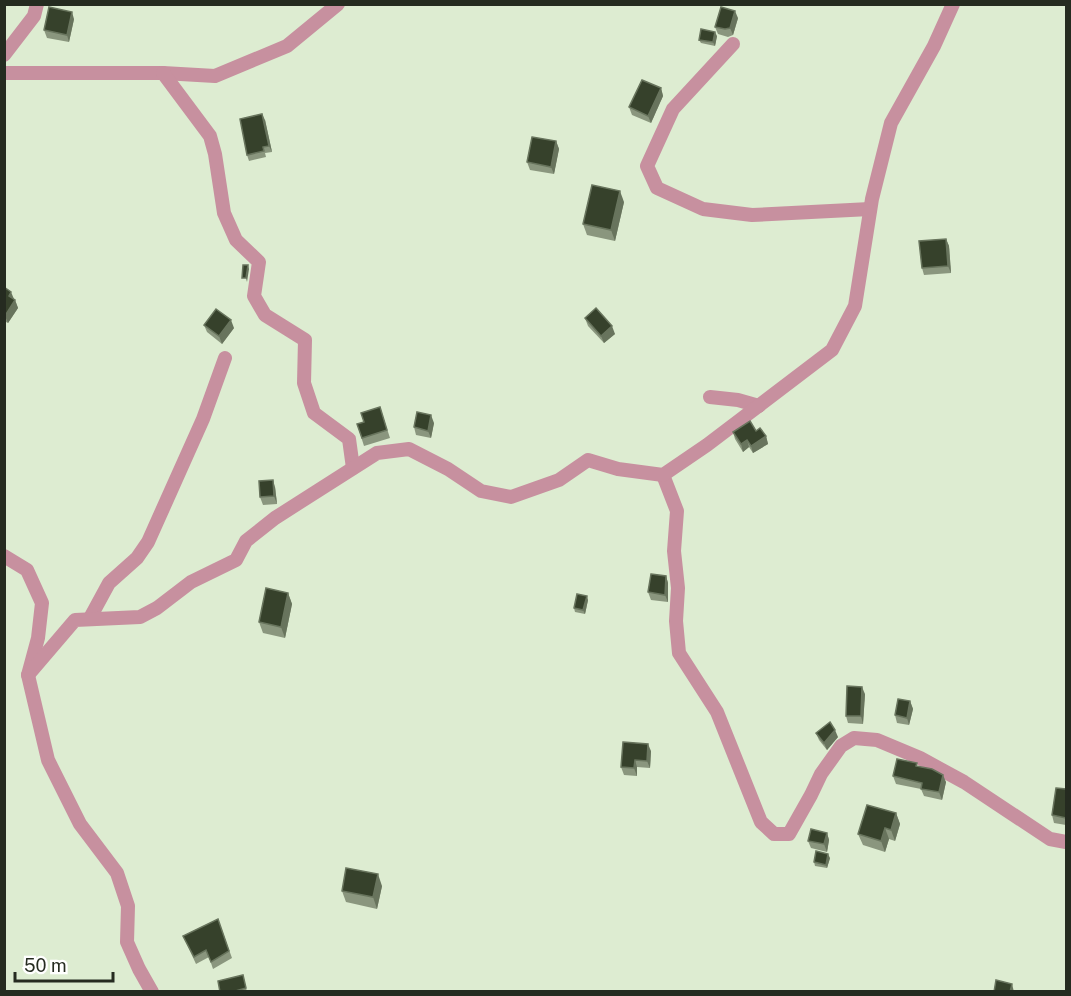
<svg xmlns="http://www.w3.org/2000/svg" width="1071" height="996" font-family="'Public Sans',sans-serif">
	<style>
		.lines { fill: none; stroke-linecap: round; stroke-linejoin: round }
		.minor { stroke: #c7909f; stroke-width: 14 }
		.wall { fill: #8a967e }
		.shaded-wall { fill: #68745d }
		.building { fill: #36412b; stroke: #68745d; stroke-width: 1.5 }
	</style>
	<rect width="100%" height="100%" fill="#ddecd1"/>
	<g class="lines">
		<!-- minor -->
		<g class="minor">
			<polyline points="733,44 673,109 647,166 657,188 703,209 752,215 870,209"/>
			<polyline points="4,55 34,16 37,4"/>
			<polyline points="4,73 163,73 215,76 287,46 338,4"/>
			<polyline points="163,73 210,136 215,154 224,213 236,240 259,262 254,296 265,315 305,340 304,383 314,413 349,439 353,468"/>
			<polyline points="710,397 738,400 759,406"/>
			<polyline points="663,475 677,511 674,551 678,588 676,621 679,653 717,712 761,822 774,834 789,834 811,795 821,774 841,746 854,738 877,740 920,758 964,782 1050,839 1066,842"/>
			<polyline points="4,556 27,570 42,603 38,638 28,675 48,760 80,824 117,873 128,906 127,942 139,969 152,992"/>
			<polyline points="90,618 109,583 137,558 148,542 203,419 225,358"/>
			<polyline points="28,675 75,620 140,617 157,608 191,582 236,560 246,541 275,518 377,453 409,449 448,469 481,491 511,497 559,480 588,460 618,469 663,475 707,445 832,350 855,306 872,199 891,123 934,46 953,4"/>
		</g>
	</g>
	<!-- wall -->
	<g class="wall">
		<polygon points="738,18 733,35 728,37 718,34 715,27"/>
		<polygon points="74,19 69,42 47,38 44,30"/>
		<polygon points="717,36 715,46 701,43 699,40"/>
		<polygon points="661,88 663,96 651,123 632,115 629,107"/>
		<polygon points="265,120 272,152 265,153 266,157 249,161 247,155"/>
		<polygon points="556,141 559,149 554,174 530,170 527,162"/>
		<polygon points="624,202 615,241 587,235 583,224"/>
		<polygon points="946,239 949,246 951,273 924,275 922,268"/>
		<polygon points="4,287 15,300 18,308 8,323 4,321"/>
		<polygon points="585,318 615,334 604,343 588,326"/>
		<polygon points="204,325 234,328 222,344 207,332"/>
		<polygon points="380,407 390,438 364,446 357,424 364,422"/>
		<polygon points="434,423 431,438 416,435 414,427"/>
		<polygon points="756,431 766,436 768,444 753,453 749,447 743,452 735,439 733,432"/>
		<polygon points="275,487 277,504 263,505 260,497"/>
		<polygon points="666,576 668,583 668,602 651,600 648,592"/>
		<polygon points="288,593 292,604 285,638 263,633 259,622"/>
		<polygon points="588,600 585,614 575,612 574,608"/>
		<polygon points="865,694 863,724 848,723 846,716"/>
		<polygon points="910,701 913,709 909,725 897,723 895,715"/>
		<polygon points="816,733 838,737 827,750 819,740"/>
		<polygon points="651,751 650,768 637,767 637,776 624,775 621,767"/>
		<polygon points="918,766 946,782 942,800 924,796 921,789 896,784 893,776"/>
		<polygon points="1066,789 1066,825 1054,823 1052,815"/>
		<polygon points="896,813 900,824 895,841 889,839 885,852 863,845 858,834"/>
		<polygon points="827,833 829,840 827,852 811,848 808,841"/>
		<polygon points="830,858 827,868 815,866 814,862"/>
		<polygon points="382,886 377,909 346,902 342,891"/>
		<polygon points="218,919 232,958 213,969 209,957 196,964 183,936"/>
		<polygon points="244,979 247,992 220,992"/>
	</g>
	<!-- shaded-wall -->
	<g class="shaded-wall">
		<polygon points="735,11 738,18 733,35 730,28"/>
		<polygon points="72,12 74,19 69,42 67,35"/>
		<polygon points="715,32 717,36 715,46 713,42"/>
		<polygon points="661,88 663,96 651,123 648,116"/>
		<polygon points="262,114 265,120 272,152 269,146"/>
		<polygon points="556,141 559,149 554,174 551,167"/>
		<polygon points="620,191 624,202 615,241 611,230"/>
		<polygon points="946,239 949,246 951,273 948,266"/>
		<polygon points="248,265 249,269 247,282 246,278"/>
		<polygon points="11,292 14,299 9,296"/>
		<polygon points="15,300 18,308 8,323 5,316"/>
		<polygon points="231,320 234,328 222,344 219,336"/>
		<polygon points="612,326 615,334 604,343 601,336"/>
		<polygon points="431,415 434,423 431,438 428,431"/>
		<polygon points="766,436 768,444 753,453 751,446"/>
		<polygon points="747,440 749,447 743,452 741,444"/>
		<polygon points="273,480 275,487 277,504 274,496"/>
		<polygon points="666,576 668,583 668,602 665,595"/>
		<polygon points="288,593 292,604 285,638 281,627"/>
		<polygon points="587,596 588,600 585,614 583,610"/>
		<polygon points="862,687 865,694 863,724 861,716"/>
		<polygon points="910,701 913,709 909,725 907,718"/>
		<polygon points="835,730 838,737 827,750 824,743"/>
		<polygon points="648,744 651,751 650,768 647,761"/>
		<polygon points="635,760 637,767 637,776 634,768"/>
		<polygon points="943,775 946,782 942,800 939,792"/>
		<polygon points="896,813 900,824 895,841 891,830"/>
		<polygon points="885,828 889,839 885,852 881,841"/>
		<polygon points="827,833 829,840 827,852 824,844"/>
		<polygon points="828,854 830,858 827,868 826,865"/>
		<polygon points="378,874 382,886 377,909 373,897"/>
		<polygon points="1012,984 1014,992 1010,992"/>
	</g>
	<!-- building -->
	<g class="building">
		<polygon points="49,7 72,12 67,35 44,30"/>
		<polygon points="721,7 735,11 730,28 725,29 715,27"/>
		<polygon points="701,29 715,32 713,42 699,40"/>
		<polygon points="642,80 661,88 648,116 629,107"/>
		<polygon points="262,114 269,146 263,147 264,151 247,155 240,119"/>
		<polygon points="532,137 556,141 551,167 527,162"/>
		<polygon points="592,185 620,191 611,230 583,224"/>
		<polygon points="946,239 948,266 922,268 919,241"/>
		<polygon points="243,265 248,265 246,278 242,278"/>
		<polygon points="4,287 11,292 9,296 15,300 5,316 4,315"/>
		<polygon points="596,308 612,326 601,336 585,318"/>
		<polygon points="216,309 231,320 219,336 204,325"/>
		<polygon points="380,407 387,430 362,438 357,424 364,422 361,413"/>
		<polygon points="417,412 431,415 428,431 414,427"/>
		<polygon points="750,421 756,431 760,428 766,436 751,446 747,440 741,444 733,432"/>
		<polygon points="273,480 274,496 260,497 259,481"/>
		<polygon points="651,574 666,576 665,595 648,592"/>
		<polygon points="266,588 288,593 281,627 259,622"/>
		<polygon points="577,594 587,596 583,610 574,608"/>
		<polygon points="847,686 862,687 861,716 846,716"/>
		<polygon points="898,699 910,701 907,718 895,715"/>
		<polygon points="830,722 835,730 824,743 816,733"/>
		<polygon points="623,742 648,744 647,761 635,760 634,768 621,767"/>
		<polygon points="897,759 917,763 916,766 932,769 943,775 939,792 921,789 922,783 893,776"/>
		<polygon points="1056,788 1066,789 1066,818 1052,815"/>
		<polygon points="867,805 896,813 891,830 885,828 881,841 858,834"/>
		<polygon points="811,829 827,833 824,844 808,841"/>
		<polygon points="816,851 828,854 826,865 814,862"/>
		<polygon points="346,868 378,874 373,897 342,891"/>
		<polygon points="218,919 229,951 211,962 206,950 194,957 183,936"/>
		<polygon points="243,975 246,988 232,992 220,992 218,981"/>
		<polygon points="996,980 1012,984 1010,992 994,992"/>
	</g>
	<!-- border -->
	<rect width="1071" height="996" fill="none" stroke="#252b20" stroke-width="12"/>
	<!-- scale -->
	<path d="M15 972v9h98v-9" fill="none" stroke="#252b20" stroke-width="3"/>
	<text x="24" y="972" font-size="18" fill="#252b20" stroke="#ffffff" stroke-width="4.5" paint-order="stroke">50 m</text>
</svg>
